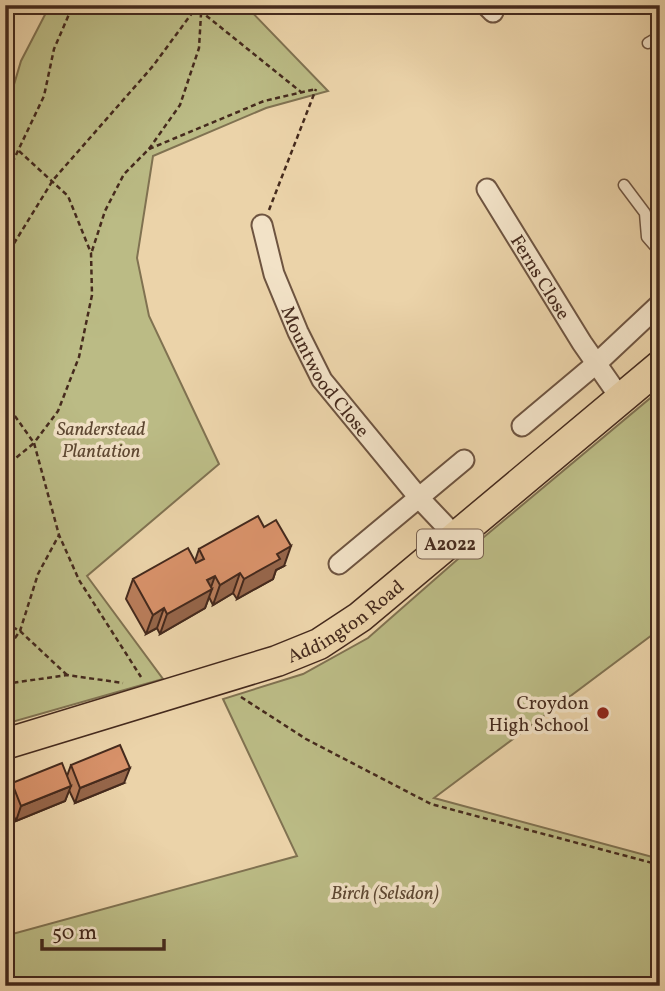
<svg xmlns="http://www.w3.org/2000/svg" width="665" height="991" font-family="Vollkorn,serif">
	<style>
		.green { fill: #bbbb85; stroke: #807251; stroke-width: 2 }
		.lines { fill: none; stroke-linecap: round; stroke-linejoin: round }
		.lane-casing { stroke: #6e5440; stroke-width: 13 }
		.street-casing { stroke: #6e5440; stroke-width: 23 }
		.primary-casing { stroke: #452a1d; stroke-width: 33 }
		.path { stroke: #452a1d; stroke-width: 2.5; stroke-dasharray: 5 3.5; stroke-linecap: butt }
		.lane { stroke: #f2e2c7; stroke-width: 10 }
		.street { stroke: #f2e2c7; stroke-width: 19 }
		.primary { stroke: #ebd3a9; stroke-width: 30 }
		.wall { fill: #b97d5a; stroke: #452a1d; stroke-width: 2 }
		.shaded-wall { fill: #96664a; stroke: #452a1d; stroke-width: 2 }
		.building { fill: #d79169; stroke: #452a1d; stroke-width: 2 }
		.poi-dot { fill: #8f2418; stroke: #f2e2c7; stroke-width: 2.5 }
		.labels { text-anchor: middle; stroke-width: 7; stroke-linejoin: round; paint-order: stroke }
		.shield { fill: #f2e2c7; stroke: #796150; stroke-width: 2 }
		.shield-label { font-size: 18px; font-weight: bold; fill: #452a1d }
		.street-label { font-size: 19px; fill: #452a1d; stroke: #f2e2c7 }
		.park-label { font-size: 19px; font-style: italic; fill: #5d4732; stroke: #f2e2c7 }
		.poi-label { font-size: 19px; fill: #452a1d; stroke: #f2e2c7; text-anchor: end }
	</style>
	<rect width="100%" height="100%" fill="#ebd3a9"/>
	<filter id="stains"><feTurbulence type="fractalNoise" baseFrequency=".00286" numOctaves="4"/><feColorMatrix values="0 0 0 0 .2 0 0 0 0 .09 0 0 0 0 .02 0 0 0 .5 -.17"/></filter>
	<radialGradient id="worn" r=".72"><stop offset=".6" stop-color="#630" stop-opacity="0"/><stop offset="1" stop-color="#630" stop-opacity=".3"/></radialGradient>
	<!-- green -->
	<g class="green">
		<polygon points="50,5 245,5 328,91 266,108 153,156 137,258 149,316 219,464 87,576 163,679 5,724 5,115 21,61"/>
		<polygon points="660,390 660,629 434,798 660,859 660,986 5,986 5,936 297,856 223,699 303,674 368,638 466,552"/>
	</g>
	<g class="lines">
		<!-- lane casing -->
		<g class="lane-casing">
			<g id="lane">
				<polyline points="648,43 660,36"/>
				<polyline points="624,185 645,213 647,237 660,252"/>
			</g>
		</g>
		<!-- street casing -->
		<g class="street-casing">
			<g id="street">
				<polyline points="486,5 493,12"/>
				<path id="s1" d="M 487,189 L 582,343 L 621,399"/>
				<path id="s2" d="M 262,225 L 274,274 L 298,332 L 322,380 L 420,499 L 457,538"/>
				<polyline points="522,426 597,363 660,304"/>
				<polyline points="339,564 464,460"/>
			</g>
		</g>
		<!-- primary casing -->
		<g class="primary-casing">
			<g id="primary">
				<path id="s3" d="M 5,744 L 277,661 L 319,644 L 360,617 L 660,366"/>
			</g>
		</g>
		<!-- path -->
		<g class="path">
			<polyline points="193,5 301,92"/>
			<polyline points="149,149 180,105 199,48 201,14"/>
			<polyline points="19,151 68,196 91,253 92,295 79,357 58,411 34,443 59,535 79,580 141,677"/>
			<polyline points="5,178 44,96 54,49 73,5"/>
			<polyline points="269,210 316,89"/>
			<polyline points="92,251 105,211 124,174 149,149 264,101 316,89"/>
			<polyline points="5,258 53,180 153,66 195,9"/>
			<polyline points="5,402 34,443 5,467"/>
			<polyline points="5,623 20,631 67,675"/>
			<polyline points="5,652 20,631 38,574 59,535"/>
			<polyline points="5,684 67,675 123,683"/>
			<polyline points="241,697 306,739 431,804 660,865"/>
		</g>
		<!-- lane -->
		<use href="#lane" class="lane"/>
		<!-- street -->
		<use href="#street" class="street"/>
		<!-- primary -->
		<use href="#primary" class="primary"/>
	</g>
	<!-- wall -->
	<g class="wall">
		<polygon points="199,549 284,566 276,570 273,579 237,599 233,593 213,605 209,597 205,608 160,634 157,628 146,634 126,599 133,579 195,561"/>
		<polygon points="71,765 124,783 75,803 69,790 65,801 16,821 10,808 7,819 8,794 12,783 67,776"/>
	</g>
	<!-- shaded-wall -->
	<g class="shaded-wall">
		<polygon points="291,546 284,566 276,570 273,579 237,599 244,579 277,554"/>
		<polygon points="240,573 233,593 213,605 220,585"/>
		<polygon points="215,576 210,590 212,589 205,608 160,634 167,614 207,580"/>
		<polygon points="164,608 157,628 146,634 153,615"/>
		<polygon points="130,768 124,783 75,803 80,788"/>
		<polygon points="71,786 65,801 16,821 21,806"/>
		<polygon points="12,804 7,819 5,820 5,807"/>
	</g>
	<!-- building -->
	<g class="building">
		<polygon points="258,516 264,527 276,520 291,546 277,554 280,559 244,579 240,573 220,585 215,576 207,580 212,589 167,614 164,608 153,615 133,579 188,548 196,563 204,559 199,549"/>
		<polygon points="120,745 130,768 80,788 71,765"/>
		<polygon points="62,763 71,786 21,806 12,783"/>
		<polygon points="5,787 12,804 5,807"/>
	</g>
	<!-- markers -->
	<circle class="poi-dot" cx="603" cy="713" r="7"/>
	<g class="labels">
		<!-- shield labels -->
		<rect class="shield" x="417" y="529.5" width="66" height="29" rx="5"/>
		<g class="shield-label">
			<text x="450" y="550">A2022</text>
		</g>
		<!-- street labels -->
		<g class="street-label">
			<text dy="7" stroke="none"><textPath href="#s1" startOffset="103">Ferns Close</textPath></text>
			<text dy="7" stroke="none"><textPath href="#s2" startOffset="161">Mountwood Close</textPath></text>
			<text dy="7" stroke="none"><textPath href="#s3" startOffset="364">Addington Road</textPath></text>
		</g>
		<!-- park labels -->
		<g class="park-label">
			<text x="101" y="435">Sanderstead<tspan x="101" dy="22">Plantation</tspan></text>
			<text x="385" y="899">Birch (Selsdon)</text>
		</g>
		<!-- poi labels -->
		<g class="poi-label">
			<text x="589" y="709">Croydon<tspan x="589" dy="22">High School</tspan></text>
		</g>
	</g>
	<!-- margin -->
	<rect width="665" height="991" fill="none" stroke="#ebd3a9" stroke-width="28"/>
	<rect x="7" y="7" width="651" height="977" fill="none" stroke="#452a1d" stroke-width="3.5"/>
	<rect x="14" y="14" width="637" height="963" fill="none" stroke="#452a1d" stroke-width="2"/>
	<!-- scale -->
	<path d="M42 939v10h122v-10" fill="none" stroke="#452a1d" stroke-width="3.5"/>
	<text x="52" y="939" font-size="21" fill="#452a1d" stroke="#f2e2c7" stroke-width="5" paint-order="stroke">50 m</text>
	<rect width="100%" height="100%" filter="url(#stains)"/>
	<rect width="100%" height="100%" fill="url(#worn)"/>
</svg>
